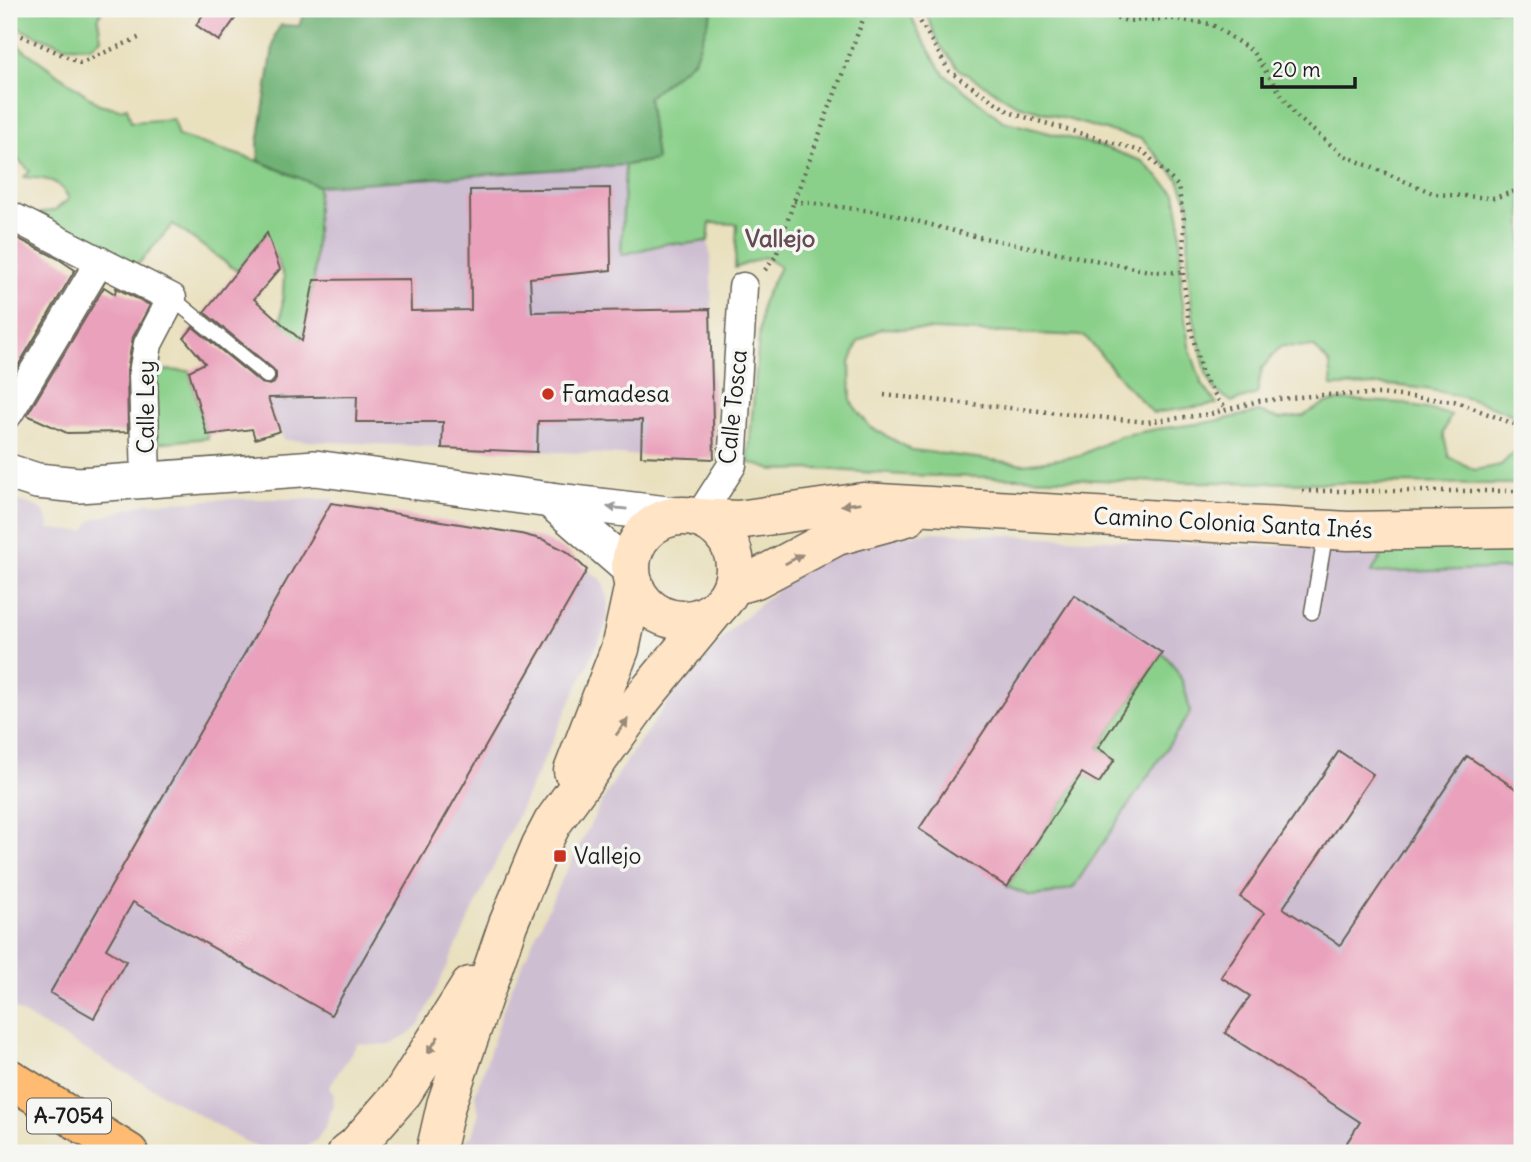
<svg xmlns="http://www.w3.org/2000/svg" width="1531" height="1162" font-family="Delius,sans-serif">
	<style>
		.industrial { fill: #cebed1 }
		.green { fill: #8ad08a; stroke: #537653; stroke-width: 2 }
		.forest { fill: #6fb276; stroke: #466749; stroke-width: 2 }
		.building { fill: #eaa1bb }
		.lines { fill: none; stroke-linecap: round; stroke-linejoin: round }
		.service-casing { stroke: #646155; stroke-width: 17 }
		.minor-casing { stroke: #646155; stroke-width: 31 }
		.tertiary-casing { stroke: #646155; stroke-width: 38 }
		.secondary-casing { stroke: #646155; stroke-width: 41 }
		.primary-casing { stroke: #646155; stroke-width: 41 }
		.path { stroke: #646155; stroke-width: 4.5; stroke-dasharray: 2 5; stroke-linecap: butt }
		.service { stroke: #fff; stroke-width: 14 }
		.minor { stroke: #fff; stroke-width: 28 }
		.tertiary { stroke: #fff; stroke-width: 35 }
		.secondary { stroke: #ffe4c6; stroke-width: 38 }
		.primary { stroke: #febb71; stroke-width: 38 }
		.oneway { fill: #998a7a }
		.oneway2 { fill: #999 }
		.poi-dot { fill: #c8321e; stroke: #f6f6f2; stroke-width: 2.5 }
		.labels { text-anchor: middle; stroke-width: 7; stroke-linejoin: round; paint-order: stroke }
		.shield { fill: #f6f6f2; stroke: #5d5d5c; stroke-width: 2 }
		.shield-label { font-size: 21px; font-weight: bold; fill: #1c1c1c }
		.poi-label { font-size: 23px; fill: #1c1c1c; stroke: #f6f6f2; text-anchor: start }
		.street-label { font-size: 23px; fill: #1c1c1c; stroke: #f6f6f2 }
		.neighbourhood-label { font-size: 24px; font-weight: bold; fill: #644b54; stroke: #f6f6f2 }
	</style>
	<rect width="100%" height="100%" fill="#f6f6f2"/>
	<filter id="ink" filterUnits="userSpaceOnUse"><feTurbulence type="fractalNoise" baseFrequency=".0143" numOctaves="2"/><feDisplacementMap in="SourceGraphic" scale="14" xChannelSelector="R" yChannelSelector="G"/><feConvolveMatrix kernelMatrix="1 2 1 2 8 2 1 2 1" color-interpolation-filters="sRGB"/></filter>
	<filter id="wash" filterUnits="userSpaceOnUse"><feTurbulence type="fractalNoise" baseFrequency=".00686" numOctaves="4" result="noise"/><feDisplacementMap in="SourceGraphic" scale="28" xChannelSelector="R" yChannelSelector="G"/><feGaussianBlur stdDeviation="1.57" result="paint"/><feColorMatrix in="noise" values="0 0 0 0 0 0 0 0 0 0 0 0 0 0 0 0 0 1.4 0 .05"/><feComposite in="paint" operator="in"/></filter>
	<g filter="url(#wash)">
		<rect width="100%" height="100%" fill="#e9e0be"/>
		<!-- industrial -->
		<g class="industrial">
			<polygon points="625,165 621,255 668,243 684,244 708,241 711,261 714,459 284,440 262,390 248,368 273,390 314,280 318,186"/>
			<polygon points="9,499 30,504 43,510 48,518 49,529 84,531 92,520 146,503 230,499 334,499 332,503 521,534 544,540 568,552 587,570 602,580 608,599 608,615 605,628 421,1022 407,1035 389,1044 371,1045 358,1043 329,1087 334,1095 333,1106 327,1124 316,1141 305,1147 285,1152 267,1150 246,1142 9,1006"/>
			<polygon points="934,532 1242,546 1389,545 1522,541 1522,1153 1168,1153 1156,1144 1149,1153 461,1153 463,1141 472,1136 479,1112 475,1095 511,989 557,889 606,794 630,755 671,698 734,626 789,580 837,552 888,537"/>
		</g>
		<!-- green -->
		<g class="green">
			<polygon points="9,9 102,9 98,19 101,39 91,47 64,46 22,30 9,19"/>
			<polygon points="713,9 908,9 918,32 944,74 1003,121 1103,147 1142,161 1175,193 1180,219 1181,290 1189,346 1202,384 1217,404 1153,413 1127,386 1085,336 882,328 858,342 850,363 851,402 870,427 912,450 1024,464 1079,456 1120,436 1157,429 1205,423 1259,412 1280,419 1303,416 1325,403 1346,400 1401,403 1451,415 1443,433 1449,457 1475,470 1501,465 1516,450 1522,437 1522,484 1171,482 903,475 820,469 773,470 748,462 762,303 780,267 764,257 735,268 737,224 710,223 708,241 684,244 668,243 621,255 625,165 656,160 648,97 694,60"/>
			<path d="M 924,9 L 1522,9 L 1522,419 C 1479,399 1429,386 1381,385 C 1364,385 1348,386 1332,386 L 1330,364 L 1314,347 L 1281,346 L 1262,368 L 1257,394 L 1232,402 L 1215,390 L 1206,373 L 1193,315 L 1188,272 L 1189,204 L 1179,180 L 1142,139 L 1101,129 L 1015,104 L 960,70 L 940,46 Z"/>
			<path d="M 9,39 L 99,104 L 120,109 L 127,107 L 131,122 L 173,119 L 178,136 L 258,161 L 318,186 L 314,280 L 303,338 L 285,401 L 273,390 L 281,325 L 284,277 L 275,256 L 264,237 L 237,271 L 173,224 L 133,270 L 34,221 L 37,214 L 55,210 L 69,199 C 58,177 47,180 24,177 L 30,171 L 9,151 Z"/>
			<polygon points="152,370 189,371 208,438 157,443"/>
			<polygon points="1522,541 1522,568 1371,573 1389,545"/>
			<path d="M 1162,653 C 1181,670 1186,688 1190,713 L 1073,888 L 1051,894 L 1031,896 L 1007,887 L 1082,773 L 1099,783 L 1115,759 L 1098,748 Z"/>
		</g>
		<!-- forest -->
		<polygon class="forest" points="305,9 713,9 694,60 648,97 656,160 625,165 318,186 259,161 258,144 275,34 281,25 299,26"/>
		<g id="blocks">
			<!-- building -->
			<g class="building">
				<polygon points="207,9 242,9 219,41 196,25"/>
				<polygon points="610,188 611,270 530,278 532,312 710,309 714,459 641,456 642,420 538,421 537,452 442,448 443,422 356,422 357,396 268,398 280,431 255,439 252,429 207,435 189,371 205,363 184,338 193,327 261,383 270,385 274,383 276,378 276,373 273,369 204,312 267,233 280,269 254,299 302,341 314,280 410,279 411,311 471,310 470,190"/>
				<polygon points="9,234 57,258 75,270 9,381"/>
				<polygon points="104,287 115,294 116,288 150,305 133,337 127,370 128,432 67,433 27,415"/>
				<polygon points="331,503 521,534 544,540 568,552 587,570 331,1015 133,902 106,949 126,961 94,1018 50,993"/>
				<polygon points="1074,595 1162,653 1098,748 1115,759 1099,783 1082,773 1007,887 919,829"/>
				<polygon points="1339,751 1373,774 1283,908 1340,945 1467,756 1522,793 1522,1153 1360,1153 1346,1144 1360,1122 1225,1033 1250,996 1221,977 1264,913 1240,897"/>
			</g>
		</g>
	</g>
	<g filter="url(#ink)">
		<use href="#blocks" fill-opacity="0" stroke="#646155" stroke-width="2"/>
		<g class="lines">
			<!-- service casing -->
			<g class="service-casing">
				<g id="service">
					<polyline points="172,298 267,376"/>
					<polyline points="1312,612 1326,531"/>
				</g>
			</g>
			<!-- minor casing -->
			<g class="minor-casing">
				<g id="minor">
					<polyline points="9,215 172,298 148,344 143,373 146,481"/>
					<polyline points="9,413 100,261"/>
					<polyline points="698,518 732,465 743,287"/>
				</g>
			</g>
			<!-- tertiary casing -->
			<g class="tertiary-casing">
				<g id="tertiary">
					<polyline points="9,472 37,481 79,485 315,468 550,500 684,516"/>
					<polyline points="550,500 631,570"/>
				</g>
			</g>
			<!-- secondary casing -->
			<g class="secondary-casing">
				<g id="secondary">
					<circle cx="683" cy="568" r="52"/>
					<polyline points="698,518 738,520 863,502 1348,531 1522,528"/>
					<polyline points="732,586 756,579 837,536 907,517"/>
					<polyline points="573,771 620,649 634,584"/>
					<polyline points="347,1153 356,1146 403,1092 470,986"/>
					<polyline points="435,1153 446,1105 508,924 541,845 553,822 643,698 722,602"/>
				</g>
			</g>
			<!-- primary casing -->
			<g class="primary-casing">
				<polyline id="primary" points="9,1078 129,1153"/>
			</g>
			<!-- path -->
			<g class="path">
				<polyline points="915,9 920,21 949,71 1011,113 1144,152 1178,186 1184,220 1183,273 1188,317 1202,375 1219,401 1227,409"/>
				<polyline points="1090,9 1127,21 1173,19 1211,24 1252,51 1296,116 1343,155 1435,194 1494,198 1522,189"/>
				<polyline points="9,30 80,63 143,36"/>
				<polyline points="794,201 887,213 965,234 1149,271 1183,273"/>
				<polyline points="765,270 776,256 794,201 867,9"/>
				<polyline points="884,395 1146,422 1210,414 1259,401 1321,395 1380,394 1454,401 1522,427"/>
				<polyline points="1302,491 1514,491"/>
			</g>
			<!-- service -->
			<use href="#service" class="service"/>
			<!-- minor -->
			<use href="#minor" class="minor"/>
			<!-- tertiary -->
			<use href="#tertiary" class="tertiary"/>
			<!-- secondary -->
			<use href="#secondary" class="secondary"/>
			<!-- primary -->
			<use href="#primary" class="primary"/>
		</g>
		<!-- one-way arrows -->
		<defs><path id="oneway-solid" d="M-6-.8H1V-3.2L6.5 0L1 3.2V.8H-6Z" transform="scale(1.75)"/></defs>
		<g class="oneway">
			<use href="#oneway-solid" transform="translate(851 504) rotate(172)"/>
			<use href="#oneway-solid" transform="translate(794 559) rotate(-28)"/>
			<use href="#oneway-solid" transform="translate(622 727) rotate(-54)"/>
			<use href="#oneway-solid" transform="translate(433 1045) rotate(122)"/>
		</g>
		<use class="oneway2" href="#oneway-solid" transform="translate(617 508) rotate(-174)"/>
	</g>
	<!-- markers -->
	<g class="poi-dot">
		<circle cx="548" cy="394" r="7"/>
		<rect x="553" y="849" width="14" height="14" rx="3.5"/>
	</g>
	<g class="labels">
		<!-- shield labels -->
		<rect class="shield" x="27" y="1098.5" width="84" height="35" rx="5"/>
		<g class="shield-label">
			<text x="69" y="1123">A-7054</text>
		</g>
		<!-- poi labels -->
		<g class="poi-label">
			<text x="562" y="402">Famadesa</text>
			<text x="574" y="864">Vallejo</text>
		</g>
		<!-- street labels -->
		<g class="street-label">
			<text transform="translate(146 407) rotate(-90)" y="8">Calle Ley</text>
			<text transform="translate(733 407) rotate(-84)" y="8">Calle Tosca</text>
			<text transform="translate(1233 523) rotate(3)" y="8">Camino Colonia Santa Inés</text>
		</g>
		<!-- neighbourhood labels -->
		<g class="neighbourhood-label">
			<text x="780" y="247">Vallejo</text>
		</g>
	</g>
	<!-- margin -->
	<rect width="1531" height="1162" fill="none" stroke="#f6f6f2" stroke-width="35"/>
	<!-- scale -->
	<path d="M1262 77v10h93v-10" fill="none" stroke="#1c1c1c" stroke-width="3.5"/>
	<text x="1272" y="77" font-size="21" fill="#1c1c1c" stroke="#f6f6f2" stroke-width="5" paint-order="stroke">20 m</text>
</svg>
